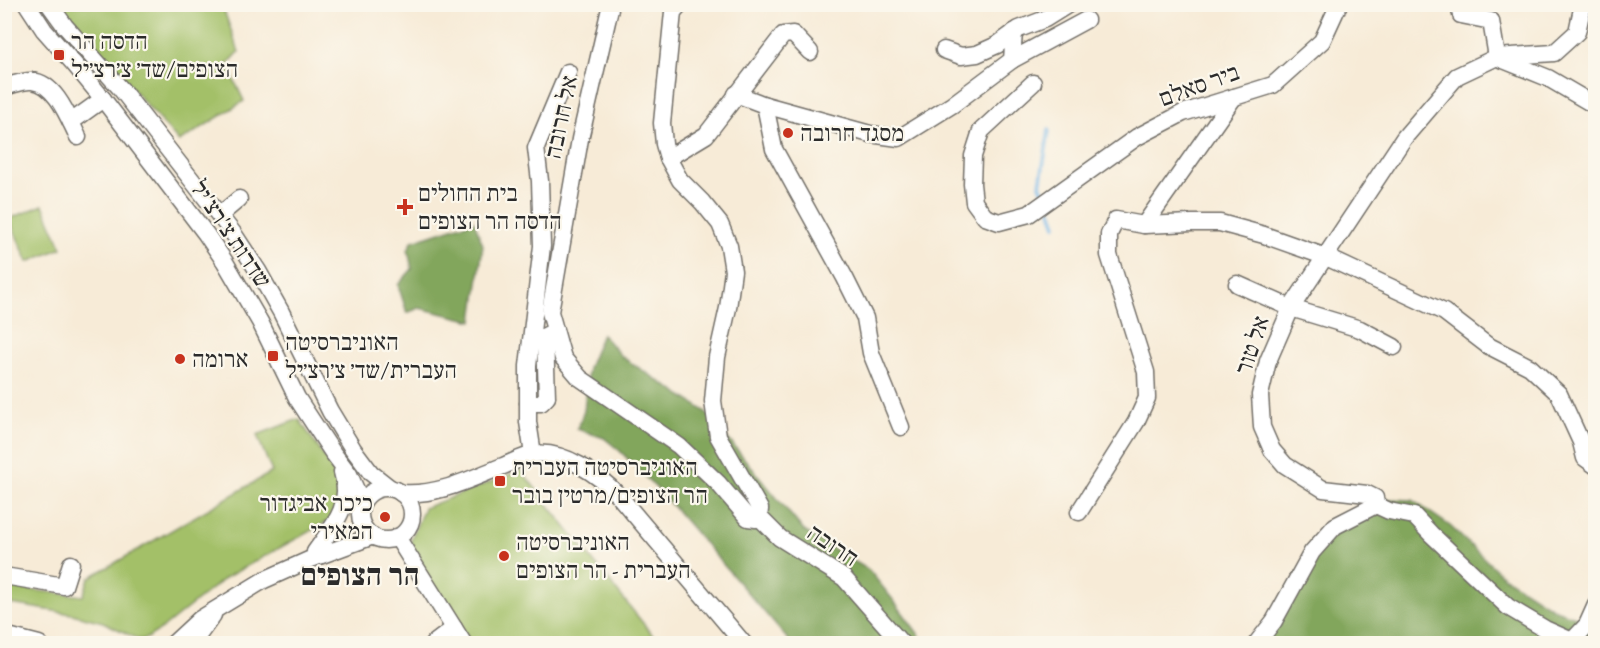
<svg xmlns="http://www.w3.org/2000/svg" width="1600" height="648" font-family="'EB Garamond','Frank Ruhl Libre',serif">
	<style>
		.green { fill: #a3c068; stroke: #67764a; stroke-width: 1.5 }
		.forest { fill: #82a65c; stroke: #566844; stroke-width: 1.5 }
		.lines { fill: none; stroke-linecap: round; stroke-linejoin: round }
		.stream { stroke: #70b2e5; stroke-width: 4 }
		.minor-casing { stroke: #726e67; stroke-width: 19 }
		.minor { stroke: #fff; stroke-width: 16 }
		.poi-dot { fill: #c8321e; stroke: #fbf7ec; stroke-width: 2 }
		.labels { text-anchor: middle; stroke-width: 4.5; stroke-linejoin: round; paint-order: stroke }
		.poi-label { font-size: 24px; fill: #2b2b2b; stroke: #fbf7ec; text-anchor: start }
		.street-label { font-size: 24px; fill: #2b2b2b; stroke: #fbf7ec }
		.district-label { font-size: 30px; font-weight: bold; fill: #2b2b2b; stroke: #fbf7ec }
	</style>
	<rect width="100%" height="100%" fill="#fbf7ec"/>
	<filter id="ink" filterUnits="userSpaceOnUse"><feTurbulence type="fractalNoise" baseFrequency=".0167" numOctaves="2"/><feDisplacementMap in="SourceGraphic" scale="12" xChannelSelector="R" yChannelSelector="G"/><feConvolveMatrix kernelMatrix="1 2 1 2 8 2 1 2 1" color-interpolation-filters="sRGB"/></filter>
	<filter id="wash" filterUnits="userSpaceOnUse"><feTurbulence type="fractalNoise" baseFrequency=".008" numOctaves="4" result="noise"/><feDisplacementMap in="SourceGraphic" scale="24" xChannelSelector="R" yChannelSelector="G"/><feGaussianBlur stdDeviation="1.35" result="paint"/><feColorMatrix in="noise" values="0 0 0 0 0 0 0 0 0 0 0 0 0 0 0 0 0 1.4 0 .05"/><feComposite in="paint" operator="in"/></filter>
	<g filter="url(#wash)">
		<rect width="100%" height="100%" fill="#f7ebd7"/>
		<!-- green -->
		<g class="green">
			<polygon points="59,5 222,5 239,52 227,65 244,101 179,142"/>
			<polygon points="43,205 62,248 28,262 9,219"/>
			<polygon points="299,419 343,485 334,518 225,578 163,628 147,638 140,640 103,622 72,614 5,603 4,587 83,596 89,578 272,472 257,435"/>
			<polygon points="521,470 549,506 659,643 467,643 409,549 412,537 424,508"/>
		</g>
		<!-- forest -->
		<g class="forest">
			<polygon points="474,221 483,245 473,321 419,308 407,313 398,285 412,269 408,250 412,241"/>
			<polygon points="602,334 622,357 705,411 800,526 804,531 869,570 894,601 925,643 791,643 663,495 620,451 604,438 577,429 584,411 588,368"/>
			<polygon points="1385,499 1412,500 1450,526 1504,577 1555,610 1591,622 1595,622 1595,643 1254,644 1329,538 1358,511"/>
		</g>
		<g class="lines">
			<!-- stream -->
			<g class="stream">
				<polyline points="1045,196 1040,185 1049,130"/>
				<polyline points="1049,206 1056,225"/>
			</g>
		</g>
	</g>
	<g filter="url(#ink)">
		<g class="lines">
			<!-- minor casing -->
			<g class="minor-casing">
				<g id="minor">
					<polyline points="27,4 44,30 75,65 103,99 206,234 225,262 260,322 297,398 333,453 349,474 357,492 360,511"/>
					<polyline points="49,4 65,26 121,89 233,233 258,271 281,312 330,411 353,449 371,473 390,488"/>
					<polyline points="611,4 580,139 550,312 563,358 580,378 679,446 718,483 748,518 756,519 759,517 760,509 718,436 713,401 717,357 728,308 733,271 729,246 720,224 702,202 680,180 668,158 664,144 662,123 673,12 680,4"/>
					<polyline points="1459,4 1461,15 1491,21 1497,57"/>
					<polyline points="944,50 961,56 977,54 997,45 1019,29 1045,19 1069,4"/>
					<polyline points="1501,59 1548,78 1596,106"/>
					<polyline points="1012,60 1086,20"/>
					<polyline points="1033,83 981,131 973,156 972,184 974,202 985,217 999,222 1029,214 1137,137 1183,113 1273,85 1322,41 1339,4"/>
					<path d="M 4,87 C 13,85 24,80 32,81 C 56,83 69,119 78,137"/>
					<polyline points="736,94 765,105 774,149 845,278 865,318 871,353 901,427"/>
					<polyline points="765,105 870,134 899,138 952,105 1012,60 1014,32"/>
					<polyline points="71,122 103,99"/>
					<polyline points="668,158 706,135 783,35 793,34 810,52"/>
					<polyline points="220,215 239,199"/>
					<polyline points="1144,225 1192,223 1220,223 1264,235 1326,257 1444,312 1487,345 1530,367 1559,394 1581,442 1585,458 1596,466"/>
					<polyline points="1237,284 1291,308 1360,329 1394,347"/>
					<polyline points="528,403 541,403 547,397 545,336 555,331"/>
					<polyline points="533,454 528,422 528,366 542,246 540,181 536,148 568,72"/>
					<circle cx="386" cy="514" r="26"/>
					<path d="M 401,493 C 438,496 470,479 503,466 C 513,462 524,456 534,454 C 564,450 599,475 619,496 L 744,644"/>
					<polyline points="1376,505 1389,511 1414,516 1431,534 1508,607 1545,629 1572,641 1587,625 1596,605"/>
					<polyline points="1079,512 1136,422 1147,398 1146,372 1109,255 1109,234 1116,220 1144,225 1234,97"/>
					<polyline points="759,517 780,538 844,578 902,644"/>
					<polyline points="397,537 464,644"/>
					<path d="M 315,552 C 333,526 353,506 342,472"/>
					<polyline points="4,576 64,586 71,564"/>
					<polyline points="4,635 39,644"/>
					<polyline points="173,644 200,619 264,580 311,559 373,536"/>
					<polyline points="192,644 213,615"/>
					<polyline points="433,644 454,628"/>
					<polyline points="1256,644 1274,621 1312,552 1335,526 1376,505 1375,498 1367,494 1323,489 1285,465 1272,450 1262,427 1260,395 1268,361 1291,308 1404,138 1457,76 1497,57 1554,53 1577,32 1583,4"/>
				</g>
			</g>
			<!-- minor -->
			<use href="#minor" class="minor"/>
		</g>
	</g>
	<!-- markers -->
	<g class="poi-dot">
		<rect x="53" y="49" width="12" height="12" rx="3"/>
		<circle cx="788" cy="133" r="6"/>
		<path d="M402 198h6v6h6v6h-6v6h-6v-6h-6v-6h6z"/>
		<rect x="267" y="350" width="12" height="12" rx="3"/>
		<circle cx="180" cy="359" r="6"/>
		<rect x="494" y="475" width="12" height="12" rx="3"/>
		<circle cx="385" cy="517" r="6"/>
		<circle cx="504" cy="556" r="6"/>
	</g>
	<g class="labels">
		<!-- poi labels -->
		<g class="poi-label">
			<text x="71" y="49">הדסה הר<tspan x="71" dy="28">הצופים/שד׳ צ׳רצ׳יל</tspan></text>
			<text x="800" y="141">מסגד חרובה</text>
			<text x="418" y="201">בית החולים<tspan x="418" dy="28">הדסה הר הצופים</tspan></text>
			<text x="285" y="350">האוניברסיטה<tspan x="285" dy="28">העברית/שד׳ צ׳רצ׳יל</tspan></text>
			<text x="192" y="367">ארומה</text>
			<text x="512" y="475">האוניברסיטה העברית<tspan x="512" dy="28">הר הצופים/מרטין בובר</tspan></text>
			<text x="373" y="511" text-anchor="end">כיכר אביגדור<tspan x="373" dy="28">המאירי</tspan></text>
			<text x="516" y="550">האוניברסיטה<tspan x="516" dy="28">העברית - הר הצופים</tspan></text>
		</g>
		<!-- street labels -->
		<g class="street-label">
			<text transform="translate(1199 85) rotate(-20)" y="8">ביר סאלם</text>
			<text transform="translate(561 117) rotate(-78)" y="8">אל חרובה</text>
			<text transform="translate(231 234) rotate(56)" y="8">שדרות צ'רצ'יל</text>
			<text transform="translate(1252 345) rotate(-71)" y="8">אל טור</text>
			<text transform="translate(833 545) rotate(34)" y="8">חרובה</text>
		</g>
		<!-- district labels -->
		<g class="district-label">
			<text x="360" y="585">הר הצופים</text>
		</g>
	</g>
	<!-- margin -->
	<rect width="1600" height="648" fill="none" stroke="#fbf7ec" stroke-width="24"/>
</svg>
